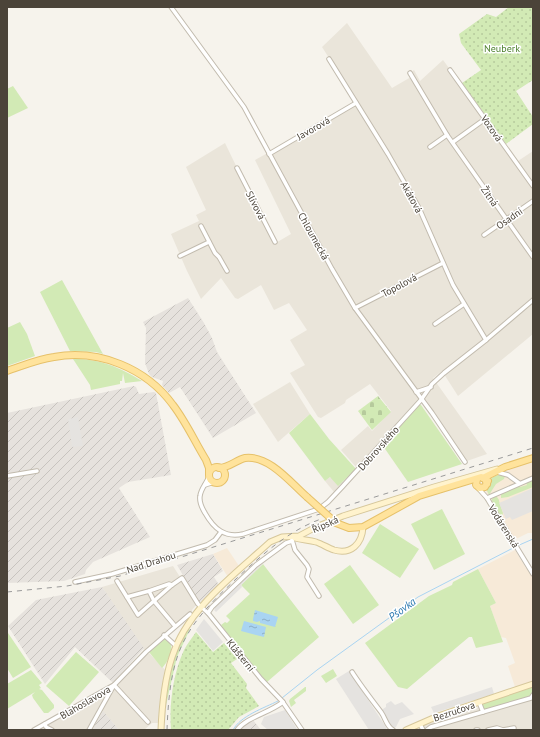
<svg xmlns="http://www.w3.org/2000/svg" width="540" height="737" font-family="'PT Sans',sans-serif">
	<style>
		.residential { fill: #eae5da }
		.commercial { fill: #f7ead8 }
		.industrial { fill: url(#industrial-furrows) }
		.green { fill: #d2eab5 }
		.cemetery { fill: url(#cemetery-stones) }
		.park { fill: url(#park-dots) }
		.parking { fill: #e5e3e0 }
		.water { fill: url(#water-ripples) }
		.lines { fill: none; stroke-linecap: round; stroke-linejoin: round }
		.stream { stroke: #a9d4f2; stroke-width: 1 }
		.street-casing { stroke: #c2bbae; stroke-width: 5.5 }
		.secondary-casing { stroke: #d6c79b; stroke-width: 7 }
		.primary-casing { stroke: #e6c16a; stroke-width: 8 }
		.street { stroke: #fff; stroke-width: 3.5 }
		.secondary { stroke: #fff3cd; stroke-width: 5 }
		.primary { stroke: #ffe39c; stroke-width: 6 }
		.rail { stroke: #9a9a9a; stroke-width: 1; stroke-dasharray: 5 5; stroke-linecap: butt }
		.primary-bridge-casing { stroke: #e6c16a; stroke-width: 8; stroke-linecap: butt }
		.primary-bridge { stroke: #ffe39c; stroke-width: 6 }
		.labels { text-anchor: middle; stroke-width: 3; stroke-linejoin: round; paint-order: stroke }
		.park-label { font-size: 10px; fill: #4a7f2a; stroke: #fff }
		.street-label { font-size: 10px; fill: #4b4439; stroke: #fff }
		.water-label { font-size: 11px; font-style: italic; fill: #2e7ab2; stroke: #fff }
	</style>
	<defs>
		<pattern id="industrial-furrows" width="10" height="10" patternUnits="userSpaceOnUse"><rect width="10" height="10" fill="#e6e2dd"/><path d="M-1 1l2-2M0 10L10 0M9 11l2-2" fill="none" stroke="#c7c3be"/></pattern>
		<pattern id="cemetery-stones" width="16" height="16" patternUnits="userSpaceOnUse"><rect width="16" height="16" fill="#d2eab5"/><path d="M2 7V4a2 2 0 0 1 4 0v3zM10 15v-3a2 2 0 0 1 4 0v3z" fill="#b6ca9c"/></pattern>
		<pattern id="park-dots" width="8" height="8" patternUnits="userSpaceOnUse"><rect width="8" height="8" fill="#d2eab5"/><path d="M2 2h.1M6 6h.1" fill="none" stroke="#b6ca9c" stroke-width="1.8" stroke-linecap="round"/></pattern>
		<pattern id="water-ripples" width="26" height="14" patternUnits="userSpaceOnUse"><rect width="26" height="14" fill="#a9d4f2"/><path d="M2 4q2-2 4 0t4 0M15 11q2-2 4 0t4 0" fill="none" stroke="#8caec5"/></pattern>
	</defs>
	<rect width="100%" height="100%" fill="#f6f3ec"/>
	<!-- residential -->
	<g class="residential">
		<polygon points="347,23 392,88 411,77 409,74 414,70 420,81 443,60 518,161 533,151 533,334 458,396 442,371 433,378 487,454 467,461 423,395 356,467 341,450 368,426 372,431 391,411 370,384 346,400 345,403 321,418 318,417 290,373 305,365 290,340 307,330 289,303 274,310 261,285 238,299 235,298 221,278 201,299 187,271 171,234 199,221 196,215 206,210 186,167 225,143 274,244 291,234 255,160 358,103 322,47"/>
		<polygon points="290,382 310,414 278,442 253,404"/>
		<polygon points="330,477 343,482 334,492 325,481"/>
		<polygon points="173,566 197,604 192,610 192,612 190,615 170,631 149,653 161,666 171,675 166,709 165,723 152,723 144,730 119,730 100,708 87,730 34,730 113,683 144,650 102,587"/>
		<polygon points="533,689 533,730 413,730 424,725"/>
	</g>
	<!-- commercial -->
	<g class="commercial">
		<polygon points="533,461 533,533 528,533 514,540 486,492 488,483 494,476"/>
		<polygon points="227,548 239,566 228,577 213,554"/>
		<polygon points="515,550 526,568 533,566 533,681 515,687 508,666 515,663 506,638 501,637 490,606 496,603 478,569"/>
	</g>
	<!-- industrial -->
	<g class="industrial">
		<polygon points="188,298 204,323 212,338 217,352 256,413 213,438 180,387 169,393 162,385 163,381 152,377 149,374 145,363 146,328 143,322"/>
		<polygon points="134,386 136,387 139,394 154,392 156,393 171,475 128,482 119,488 150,537 93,562 86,570 85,574 64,581 7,583 7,413"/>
		<polygon points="213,554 223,571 214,577 219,585 199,603 177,565"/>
		<polygon points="102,587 144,648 113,683 75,647 45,684 8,626 36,600"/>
		<polygon points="103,711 119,730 92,730"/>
		<polygon points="253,720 261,730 241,730 245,725"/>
	</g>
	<!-- green -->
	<g class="green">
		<polygon points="13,86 28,108 7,118 7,89"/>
		<polygon points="62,280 103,354 96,352 70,351 40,292"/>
		<polygon points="20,322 27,334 35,356 7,366 7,328"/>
		<path d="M 73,359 C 101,359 119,367 142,381 L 125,383 L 123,373 L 122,381 L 120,381 L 120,384 L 91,390 L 90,385 Z"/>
		<polygon points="419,405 421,405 462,464 408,482 383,446"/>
		<polygon points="310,414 329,439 356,469 338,486 330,477 325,481 289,433"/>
		<path d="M 498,475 L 505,476 L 504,479 L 496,484 L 489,495 L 487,491 C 487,483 490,477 498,475 Z"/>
		<polygon points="533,480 533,487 508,497 501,498 501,494 506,491 519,485 520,487 527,485 526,483"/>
		<polygon points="495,496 497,497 499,500 499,501 503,513 502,516 500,516 492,501 492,499"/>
		<polygon points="442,509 465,554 434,570 411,524"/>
		<polygon points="380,524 419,549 400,578 362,553"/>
		<polygon points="263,564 319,637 267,682 249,662 221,625 225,622 227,623 230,620 226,616 250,594 241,585"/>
		<polygon points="350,565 379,605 353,624 324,584"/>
		<polygon points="478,569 496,603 490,606 503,642 476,648 472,637 469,637 407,689 398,687 365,643 429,596 452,585 453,582"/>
		<polygon points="188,628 190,629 177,657 165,709 164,707 169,672 176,652"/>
		<polygon points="8,633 31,667 13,678 7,668 7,634"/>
		<path d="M 164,639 C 178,641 169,661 162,668 L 149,652 Z"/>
		<polygon points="76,652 99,672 69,706 46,686"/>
		<polygon points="333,669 337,676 326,683 321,676"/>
		<polygon points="31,670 42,683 39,685 41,688 39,689 42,690 54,705 54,708 48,713 44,713 33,698 32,695 35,692 7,709 7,684"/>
		<polygon points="305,687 306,687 306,691 294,700 296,703 291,707 289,701 290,699"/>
		<polygon points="533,687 533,693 530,696 483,710 482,704"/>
	</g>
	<!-- cemetery -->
	<polygon class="cemetery" points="378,396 391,412 372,430 358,411"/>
	<!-- park -->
	<g class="park">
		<polygon points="509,7 533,7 533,80 516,91 533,117 533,124 506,144 462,83 481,70 461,43 459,34 487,14 496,17"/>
		<path d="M 196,632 L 213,652 L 224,643 L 237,659 L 231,663 L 247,684 L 246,688 L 259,706 L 239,717 L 228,730 L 171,730 C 169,704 173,674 184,650 C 187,644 192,638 196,632 Z"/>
	</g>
	<!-- parking -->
	<g class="parking">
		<polygon points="78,417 83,446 72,447 68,419"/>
		<polygon points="533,488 533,511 512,520 510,517 506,519 499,503"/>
		<polygon points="267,557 269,558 241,585 242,587 216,612 214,610 215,609 212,605"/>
		<polygon points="204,619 223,642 213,651 196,630"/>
		<polygon points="349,671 386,727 387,730 369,730 336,679"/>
		<polygon points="492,687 494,694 434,713 431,707"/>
		<polygon points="391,701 395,705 402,702 414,714 400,719 396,727 392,729 382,713 383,709 386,707 386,704"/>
		<polygon points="285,710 297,729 295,730 268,730 261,724 264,717"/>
	</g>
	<!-- water -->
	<g class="water">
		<polygon points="255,610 278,617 275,627 260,623 260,621 257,622 253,621 253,619"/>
		<polygon points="244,621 266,627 264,637 241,631"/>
	</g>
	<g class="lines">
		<!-- stream -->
		<g class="stream">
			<polyline points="517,546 533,539"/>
			<polyline points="282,698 317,670 418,597 515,547"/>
			<path d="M 233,730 C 240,716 264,708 278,701"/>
		</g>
		<!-- street casing -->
		<g class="street-casing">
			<g id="street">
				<polyline points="171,7 244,107 332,269 355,308 432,413 465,462"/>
				<polyline points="329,59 388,154 419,208 453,285 486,340"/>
				<polyline points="450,70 533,186"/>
				<polyline points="410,73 447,135"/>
				<polyline points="453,142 485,119"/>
				<polyline points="430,147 447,135 533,257"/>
				<polyline points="269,154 356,103"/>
				<polyline points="237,168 275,242"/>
				<polyline points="201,226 215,253 219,257 227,271"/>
				<polyline points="484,235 533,201"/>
				<polyline points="180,256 209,242"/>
				<polyline points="355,308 443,263"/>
				<polyline points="435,324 464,304"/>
				<polyline points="416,392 431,387"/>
				<polyline points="497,472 508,475 519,483"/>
				<polyline points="7,476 37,471"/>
				<path d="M 209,476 C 207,483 201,488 200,496 C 199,502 202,508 205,513 C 214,529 225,538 243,534 L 319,509 L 328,502 L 343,486 L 421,400 L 432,384 L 444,373 L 486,340 L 533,300"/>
				<polyline points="205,485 211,483 215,483"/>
				<polyline points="478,488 487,498 500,520 533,574"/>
				<polyline points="487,498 533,478"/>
				<polyline points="292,540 295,550 307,565 309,569 307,577 319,596"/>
				<polyline points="117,581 138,615 172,585 182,578 198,604 208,613 261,679 282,701 302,730"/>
				<polyline points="75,582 112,574 207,545 215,540 221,532"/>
				<polyline points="149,591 154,601 175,626"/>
				<polyline points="127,597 149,591 169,584 172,585"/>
				<polyline points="208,613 212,607 256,565 286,543 292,541"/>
				<polyline points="164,635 176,646"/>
				<path d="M 352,672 C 361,686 371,699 381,712 C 386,719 386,726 393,730"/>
				<polyline points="479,702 483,712"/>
				<polyline points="45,724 46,727 52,730"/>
				<polyline points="420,724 423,730"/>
				<polyline points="34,730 114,685 148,722"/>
				<polyline points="89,730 114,685 146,652 190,614"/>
				<path d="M 237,730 C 247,717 269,713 283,702"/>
				<polyline points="427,730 431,727 531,698 533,695"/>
				<polyline points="476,730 478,730"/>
				<polyline points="488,730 497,728 503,730"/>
				<polyline points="503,730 514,728"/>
			</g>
		</g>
		<!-- secondary casing -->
		<g class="secondary-casing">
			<g id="secondary">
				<path d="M 295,538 C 302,540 309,540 316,542 C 322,544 328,548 334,550 C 351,555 362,544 363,527"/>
				<path d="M 161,730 C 162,705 164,681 172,657 C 187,609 234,575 270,542 L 282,537 L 299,536 L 316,527 L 343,516 L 434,487 L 497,469"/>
				<polyline points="406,730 438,716 533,684"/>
			</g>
		</g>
		<!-- primary casing -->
		<g class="primary-casing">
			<g id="primary">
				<path d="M 7,371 C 22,366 38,359 54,357 C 99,349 146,368 173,405 C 186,422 195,442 206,460 L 209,468 L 209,473"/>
				<circle cx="217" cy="475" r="8"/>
				<path d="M 219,468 C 229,468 236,460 245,458 C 269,455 291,483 307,497"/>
				<polyline points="483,478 505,467 533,458"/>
				<polyline points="477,479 476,485 480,488 485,487 488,481"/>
				<polyline points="336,523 349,528 363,527 419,496 481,477 485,479 487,484"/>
			</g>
		</g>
		<!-- street -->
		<use href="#street" class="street"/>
		<!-- secondary -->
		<use href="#secondary" class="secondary"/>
		<!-- primary -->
		<use href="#primary" class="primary"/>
		<!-- rail -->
		<g class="rail">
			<polyline points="7,592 67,586 120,576 533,448"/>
			<path d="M 167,730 C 168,704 170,676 179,652 C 191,621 214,600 237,578 C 263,554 288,531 321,519"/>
		</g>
		<!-- primary-bridge casing -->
		<g class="primary-bridge-casing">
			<polyline id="primary-bridge" points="307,497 336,523"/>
		</g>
		<!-- primary-bridge -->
		<use href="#primary-bridge" class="primary-bridge"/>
	</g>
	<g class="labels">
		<!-- park labels -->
		<g class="park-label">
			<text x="502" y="52">Neuberk</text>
		</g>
		<!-- street labels -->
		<g class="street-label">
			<text transform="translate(313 128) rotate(-30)" y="4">Javorová</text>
			<text transform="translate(492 128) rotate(55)" y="4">Vozová</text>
			<text transform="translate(490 196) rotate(55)" y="4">Žitná</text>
			<text transform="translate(412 197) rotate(61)" y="4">Akátová</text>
			<text transform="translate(256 205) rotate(63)" y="4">Slívová</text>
			<text transform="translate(509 218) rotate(-35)" y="4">Osadní</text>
			<text transform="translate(314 236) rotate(61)" y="4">Chloumecká</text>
			<text transform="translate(399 285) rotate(-28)" y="4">Topolová</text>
			<text transform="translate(378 448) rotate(-48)" y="4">Dobrovského</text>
			<text transform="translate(325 524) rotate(-24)" y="4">Řípská</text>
			<text transform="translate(504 526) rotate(58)" y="4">Vodárenská</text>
			<text transform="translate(151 562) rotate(-18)" y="4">Nad Drahou</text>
			<text transform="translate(241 655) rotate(51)" y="4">Klášterní</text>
			<text transform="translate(85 702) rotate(-30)" y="4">Blahoslavova</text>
			<text transform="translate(454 711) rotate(-19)" y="4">Bezručova</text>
		</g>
		<!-- water labels -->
		<g class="water-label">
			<text transform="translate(402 609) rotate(-36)" y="4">Pšovka</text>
		</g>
	</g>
	<!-- border -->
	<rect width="540" height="737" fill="none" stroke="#4b4439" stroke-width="16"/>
</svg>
